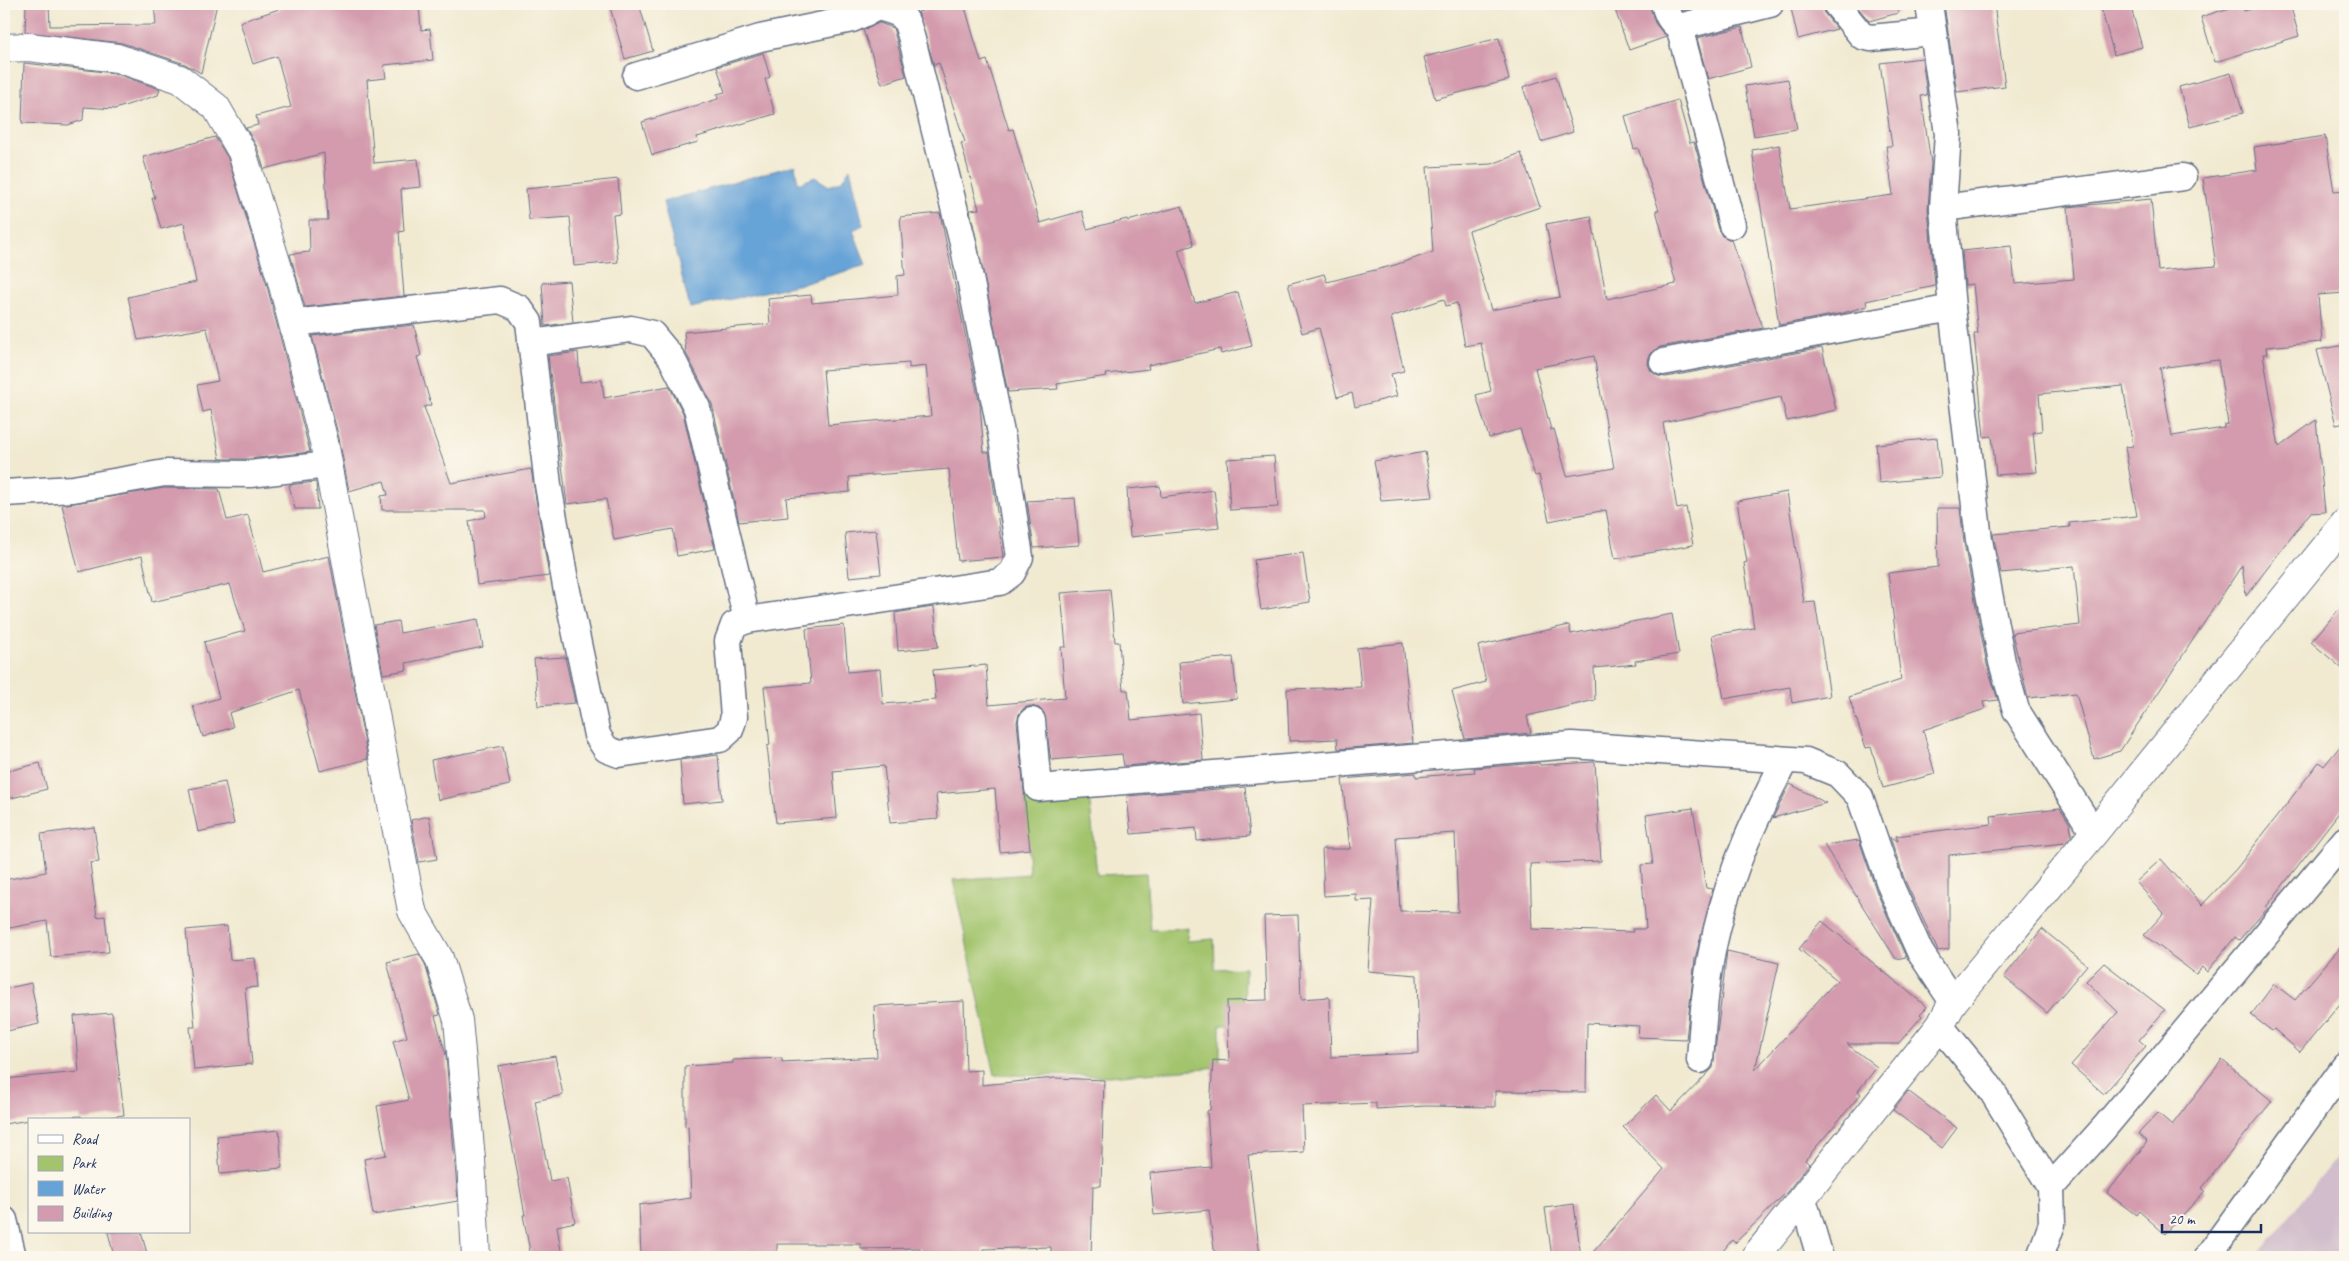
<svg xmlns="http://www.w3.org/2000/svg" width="2349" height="1261" font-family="Caveat,sans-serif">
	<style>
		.industrial { fill: #d1bdcb }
		.green { fill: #a3c46d; stroke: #5f7a66 }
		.water { fill: #66a3d7; stroke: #40699a }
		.building { fill: #d39bad; fill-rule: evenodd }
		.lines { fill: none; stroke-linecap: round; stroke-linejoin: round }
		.minor-casing { stroke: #667086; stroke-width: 29 }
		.tertiary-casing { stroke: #667086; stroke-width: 30 }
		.minor { stroke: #fff; stroke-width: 26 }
		.tertiary { stroke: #fff; stroke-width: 28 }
	</style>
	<rect width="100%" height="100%" fill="#fbf7ec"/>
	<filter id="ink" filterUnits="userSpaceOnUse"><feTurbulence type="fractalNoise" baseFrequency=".02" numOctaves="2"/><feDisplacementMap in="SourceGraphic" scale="10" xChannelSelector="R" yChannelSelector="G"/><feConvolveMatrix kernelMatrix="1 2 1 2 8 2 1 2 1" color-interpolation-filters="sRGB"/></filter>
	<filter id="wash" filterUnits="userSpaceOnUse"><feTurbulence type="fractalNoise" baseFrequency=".0096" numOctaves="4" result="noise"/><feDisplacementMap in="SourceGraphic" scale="20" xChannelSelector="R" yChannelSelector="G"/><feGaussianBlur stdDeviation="1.12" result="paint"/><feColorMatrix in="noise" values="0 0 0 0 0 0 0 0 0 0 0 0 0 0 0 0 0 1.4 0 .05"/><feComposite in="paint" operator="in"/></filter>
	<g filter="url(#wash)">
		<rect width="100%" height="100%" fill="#f1ead1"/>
		<!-- industrial -->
		<polygon class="industrial" points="2345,1148 2345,1257 2255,1257"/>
		<!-- green -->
		<polygon class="green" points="1088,783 1097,875 1146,873 1150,930 1188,928 1187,941 1214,939 1215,969 1245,968 1244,1025 1220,1025 1220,1067 1108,1076 995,1075 953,880 1029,874 1025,789"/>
		<!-- water -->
		<polygon class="water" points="795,165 798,184 815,177 829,186 842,181 850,168 863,225 853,230 866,265 806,283 690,308 663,202"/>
		<g id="blocks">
			<!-- building -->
			<g class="building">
				<polygon points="26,4 49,4 50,26 156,25 154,4 217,4 201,73 185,64 122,43 25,32"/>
				<polygon points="278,4 358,4 359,9 419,5 421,30 430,29 433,60 384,65 386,78 367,80 374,163 418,159 421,187 401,189 404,231 399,232 404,296 305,307 290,254 310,252 309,220 328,220 324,153 264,169 257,147 246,128 258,125 256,116 291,107 277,56 253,64 240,22 279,9"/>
				<polygon points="609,4 639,4 653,51 625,59"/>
				<polygon points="945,4 964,4 981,62 987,60 1009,130 1013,129 1040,223 1082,211 1087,229 1127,219 1128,221 1182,206 1194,245 1178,250 1195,303 1238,292 1252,346 1221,354 1220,349 1148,365 1149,369 1106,374 1107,376 1057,384 1058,389 1008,392 970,210 979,209 961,143 965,142 939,63 934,65 918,12"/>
				<polygon points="1613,4 1649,4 1655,23 1666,37 1629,50"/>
				<polygon points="1680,4 1710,4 1683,11"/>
				<polygon points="1790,4 1821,4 1824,13 1837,29 1798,39"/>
				<polygon points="1855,4 1897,4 1898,13 1869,21"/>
				<polygon points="1944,4 1994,4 2005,86 1957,92"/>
				<polygon points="2100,4 2130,4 2142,47 2114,55"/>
				<polygon points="2242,4 2244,11 2268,4 2290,4 2299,36 2215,62 2201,17"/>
				<polygon points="879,23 893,28 906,76 882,84 863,30"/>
				<polygon points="1742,27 1751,67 1708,79 1697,38"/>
				<polygon points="1499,38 1509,80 1435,99 1424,57"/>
				<polygon points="763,53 770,77 765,79 775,114 697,137 698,142 652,155 642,122 718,99 717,94 725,92 717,67"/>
				<polygon points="1922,58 1927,95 1921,96 1931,163 1928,209 1935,286 1866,301 1867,306 1843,313 1779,325 1752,150 1779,145 1790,209 1893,195 1886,146 1892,146 1880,63"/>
				<polygon points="24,63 114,73 160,89 158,95 115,109 84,107 83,120 68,125 22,123"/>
				<polygon points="2231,73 2243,113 2190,127 2179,87"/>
				<polygon points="1556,76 1573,132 1541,142 1523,87"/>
				<polygon points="1788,79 1797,129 1754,136 1745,86"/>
				<path d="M 1678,100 L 1690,143 L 1694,142 L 1718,229 L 1722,236 L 1731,240 L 1763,328 L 1660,347 L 1653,351 L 1649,357 L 1648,364 L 1651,371 L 1658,376 L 1666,377 L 1822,348 L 1836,410 L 1787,421 L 1781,397 L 1663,423 L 1677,509 L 1686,507 L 1693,545 L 1615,559 L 1606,510 L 1549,521 L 1539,475 L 1535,476 L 1520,429 L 1489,438 L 1476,395 L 1491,391 L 1481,343 L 1465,346 L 1457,303 L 1446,306 L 1444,299 L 1391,317 L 1404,371 L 1391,374 L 1397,396 L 1355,407 L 1352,393 L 1337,397 L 1319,328 L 1302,333 L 1288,284 L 1324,274 L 1327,282 L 1395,265 L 1433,252 L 1427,167 L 1492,164 L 1521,153 L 1540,207 L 1469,231 L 1491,310 L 1560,297 L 1546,224 L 1591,216 L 1607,299 L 1676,284 L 1656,210 L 1659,210 L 1638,148 L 1634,149 L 1625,116 ZM 1594,356 L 1614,468 L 1567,476 L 1554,429 L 1551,430 L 1535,368 Z"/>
				<path d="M 2325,136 L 2334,191 L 2345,190 L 2345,293 L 2318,295 L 2322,342 L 2266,347 L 2267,354 L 2263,354 L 2279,447 L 2316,420 L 2325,512 L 2310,513 L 2246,596 L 2242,565 L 2120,751 L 2094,759 L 2076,693 L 2028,698 L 2012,633 L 2080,625 L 2074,566 L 2001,573 L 1993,534 L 2070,527 L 2069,523 L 2137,516 L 2125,447 L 2133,446 L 2123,386 L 2039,394 L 2042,431 L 2033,432 L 2037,472 L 1996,475 L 1992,436 L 1984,437 L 1974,334 L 1978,334 L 1973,284 L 1965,285 L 1962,251 L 2011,246 L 2015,284 L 2074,279 L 2068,207 L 2151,199 L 2158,271 L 2216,266 L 2203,178 L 2257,170 L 2254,147 ZM 2218,360 L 2228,424 L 2224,425 L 2224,428 L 2172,436 L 2160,368 Z"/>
				<polygon points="215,137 228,158 266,282 310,452 249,459 220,459 211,410 203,412 197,385 218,381 207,328 138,340 128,297 196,282 184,223 161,229 152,198 155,198 143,157"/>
				<polygon points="618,179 621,214 613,215 618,262 574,266 570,217 529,220 526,189"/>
				<path d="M 940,213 L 980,406 L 984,452 L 989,452 L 1003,557 L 958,561 L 949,469 L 849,477 L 850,492 L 786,498 L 788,517 L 739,522 L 712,404 L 686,353 L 684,332 L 770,324 L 768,299 L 811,295 L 812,303 L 898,295 L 897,276 L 905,275 L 900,217 ZM 909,363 L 909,368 L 926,366 L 931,416 L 828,425 L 823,370 Z"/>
				<polygon points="569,281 573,322 545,326 542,283"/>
				<polygon points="414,325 421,356 417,357 431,405 424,407 451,483 531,469 549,576 477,585 469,521 486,517 485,510 382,510 381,496 388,495 384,481 349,491 339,438 312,336"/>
				<polygon points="2345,345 2345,423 2336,425 2317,350"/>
				<polygon points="578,352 580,382 602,380 604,398 669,386 683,413 715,549 677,556 673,529 614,540 606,499 567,504 548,356"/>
				<polygon points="1937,438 1941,477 1879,483 1876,444"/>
				<polygon points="1425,452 1433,497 1381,501 1374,461"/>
				<polygon points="1274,456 1278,507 1230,510 1227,459"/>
				<polygon points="316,482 318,509 295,509 289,485"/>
				<polygon points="1160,486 1161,497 1214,490 1219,528 1130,537 1127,489"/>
				<polygon points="164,488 219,489 227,520 248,515 263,572 329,556 368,759 320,771 299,690 229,713 233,727 203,737 193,706 219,698 204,642 245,631 230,584 152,602 142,556 79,572 62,505"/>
				<polygon points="1787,492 1804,603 1815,602 1830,696 1792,703 1790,687 1724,699 1712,635 1754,628 1744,563 1747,562 1737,501"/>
				<polygon points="1075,498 1079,545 1034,548 1027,501"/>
				<polygon points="1937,508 1960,508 1964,543 1987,665 1998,700 1983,702 1985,709 1923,730 1935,774 1883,788 1871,747 1866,748 1849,697 1901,680 1888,573 1938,567"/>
				<polygon points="876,530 881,574 849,577 845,533"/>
				<polygon points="1303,553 1310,602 1261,610 1254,560"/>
				<polygon points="1110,589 1115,642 1119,642 1123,690 1128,690 1131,720 1199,713 1203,760 1124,766 1122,754 1051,760 1044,713 1039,708 1030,706 1024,708 1019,714 1017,722 1030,849 1000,852 995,789 936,794 938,819 890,823 884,766 833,771 837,818 776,823 767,746 770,745 764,687 811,683 806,629 844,625 848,672 880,669 883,704 936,700 933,670 986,665 989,705 1065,698 1061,647 1066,647 1061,593"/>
				<polygon points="2345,602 2345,671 2311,642"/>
				<polygon points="934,607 938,647 898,651 895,613"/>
				<polygon points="1672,614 1679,654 1635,661 1636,664 1594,668 1595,700 1527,716 1531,733 1465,739 1452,691 1486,682 1478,646 1569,625 1571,634"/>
				<polygon points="478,619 483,647 406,663 407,670 383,674 374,625 398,621 400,633"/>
				<polygon points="1403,643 1413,743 1338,749 1337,739 1289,741 1287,689 1361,687 1357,648"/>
				<polygon points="565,657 575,703 538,706 534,659"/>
				<polygon points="1233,657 1237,699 1183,704 1179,662"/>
				<polygon points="2345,740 2345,805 2266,907 2268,908 2239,940 2235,937 2207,972 2202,967 2196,974 2144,935 2164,913 2136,882 2161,859 2202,905 2237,868 2319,762 2324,766"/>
				<polygon points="503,746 510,785 438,800 431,760"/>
				<polygon points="718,755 722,800 683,804 680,760"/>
				<path d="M 1595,762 L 1601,861 L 1530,864 L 1532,929 L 1633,932 L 1632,929 L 1646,929 L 1641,865 L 1653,864 L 1646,815 L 1693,808 L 1706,888 L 1713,889 L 1695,959 L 1686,1039 L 1638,1037 L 1639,1026 L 1587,1023 L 1586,1092 L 1495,1091 L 1495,1107 L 1426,1106 L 1376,1109 L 1376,1103 L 1302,1106 L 1304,1152 L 1248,1155 L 1260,1257 L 1215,1257 L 1209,1210 L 1154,1215 L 1150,1173 L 1211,1167 L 1207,1111 L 1210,1110 L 1213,1060 L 1229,1061 L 1227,1001 L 1267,1000 L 1264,916 L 1298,915 L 1301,999 L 1329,997 L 1331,1057 L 1419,1053 L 1417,975 L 1368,971 L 1373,900 L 1356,901 L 1356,894 L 1324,896 L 1322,849 L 1350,849 L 1342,779 L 1416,773 L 1416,777 L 1475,772 L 1474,768 L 1539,763 L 1540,765 ZM 1455,833 L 1458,912 L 1400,911 L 1396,837 Z"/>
				<polygon points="40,763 47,789 4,800 4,772"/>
				<polygon points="225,782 234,824 198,832 189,789"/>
				<polygon points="1790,784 1826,803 1773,818"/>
				<polygon points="1245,787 1250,836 1197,841 1196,828 1131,834 1127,796"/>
				<polygon points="2060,808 2070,824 2072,835 2065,843 1949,855 1949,949 1938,951 1905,881 1890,837 1898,841 1896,836 1992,824 1991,816"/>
				<polygon points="429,816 437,859 419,862 411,820"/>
				<polygon points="94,827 99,862 90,863 97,917 105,916 109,952 51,957 47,921 4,929 4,880 46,872 41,834"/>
				<polygon points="1859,840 1877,893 1906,957 1896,959 1824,845"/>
				<polygon points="1822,921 1927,1007 1920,1014 1922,1016 1898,1044 1847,1044 1877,1067 1858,1091 1861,1094 1805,1160 1809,1164 1787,1192 1735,1243 1732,1240 1718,1257 1589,1257 1664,1169 1623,1127 1656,1095 1671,1111 1713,1068 1727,951 1779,963 1755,1070 1837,980 1799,949"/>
				<polygon points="227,926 230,960 255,958 258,987 245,988 252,1064 194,1070 190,1027 195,1027 186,930"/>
				<polygon points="2042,929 2087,965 2047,1013 2004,977"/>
				<polygon points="2345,942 2345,998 2300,1052 2274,1029 2272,1031 2251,1015 2274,984 2295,1000"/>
				<polygon points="419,954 425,964 440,1015 435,1016 446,1055 458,1201 373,1215 364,1159 386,1155 377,1106 409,1100 393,1041 407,1037 387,962"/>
				<polygon points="2104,963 2165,1010 2139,1040 2146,1046 2104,1094 2071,1065 2118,1012 2086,981"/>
				<polygon points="31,983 39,1024 7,1031 4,1015 4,989"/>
				<polygon points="964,1001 966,1071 982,1070 982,1085 1055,1078 1104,1080 1101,1186 1093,1186 1091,1257 1051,1257 1051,1247 983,1249 983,1257 920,1257 920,1248 861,1249 861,1244 777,1244 777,1257 641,1257 639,1205 691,1198 688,1126 685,1127 685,1066 733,1063 733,1060 782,1058 782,1062 877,1057 874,1006"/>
				<polygon points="112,1013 124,1115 87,1120 82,1120 81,1116 29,1120 4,1124 4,1079 79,1072 74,1016"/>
				<polygon points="555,1056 563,1095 535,1101 550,1181 567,1178 575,1222 557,1226 562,1257 531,1257 523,1215 525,1215 498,1066"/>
				<polygon points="2222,1060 2272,1101 2202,1188 2205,1191 2165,1234 2139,1211 2136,1215 2107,1193 2147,1142 2138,1134 2158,1113 2172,1125"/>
				<polygon points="1908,1091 1957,1128 1942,1148 1893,1110"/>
				<polygon points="279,1130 282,1168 220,1174 217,1136"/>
				<polygon points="1574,1204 1581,1257 1552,1257 1545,1208"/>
				<polygon points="108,1232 141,1232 148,1257 114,1257"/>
			</g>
		</g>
	</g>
	<g filter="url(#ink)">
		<use href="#blocks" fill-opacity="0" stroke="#667086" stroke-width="1"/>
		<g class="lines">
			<!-- minor casing -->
			<g class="minor-casing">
				<g id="minor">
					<path d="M 1664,4 C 1667,13 1669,21 1679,27 L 1770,4"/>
					<polyline points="1836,4 1862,36 1871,38 1933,32"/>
					<polyline points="1929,4 1948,134 1943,208 1952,308 1979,540 2002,662 2016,710 2094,833"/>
					<polyline points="1679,27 1732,225"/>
					<polyline points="636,76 760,38 852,19 878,7"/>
					<polyline points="1943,208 2183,177"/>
					<path d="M 293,323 L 500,300 L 519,308 L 529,322 L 548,485 L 566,586 L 597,735 L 606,749 L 619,754 L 720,739 L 730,730 L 734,717 L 728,641 L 734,625 L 747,620 L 1000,582 L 1012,573 L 1020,557 L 1002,438 L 963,243 L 913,43 C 905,14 906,15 878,7 L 877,4"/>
					<polyline points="531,343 631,329 652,334 671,357 697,408 747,620"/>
					<polyline points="1663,362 1952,308"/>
					<polyline points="4,493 73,489 165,473 250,474 328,465"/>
					<polyline points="1032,721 1038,788 1572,745 1806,761 1838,774 1860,797 1891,887 1920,952 1953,1002"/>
					<polyline points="1940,1026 1987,1083 2051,1187"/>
					<path d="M 1700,1060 C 1703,1016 1706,972 1717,929 C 1731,869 1757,814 1785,760"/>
					<polyline points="1803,1199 1820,1257"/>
					<polyline points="4,1220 13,1257"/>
					<polyline points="2040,1257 2052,1224 2051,1187 2104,1128 2345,840"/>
					<polyline points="2207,1257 2345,1066"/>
				</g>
			</g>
			<!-- tertiary casing -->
			<g class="tertiary-casing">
				<g id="tertiary">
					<polyline points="4,48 29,47 117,58 180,79 216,107 242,152 281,278 324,442 412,911 439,958 458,1020 471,1159 476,1257"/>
					<polyline points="1755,1257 1940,1026 1953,1002 2094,833 2345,523"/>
				</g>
			</g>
			<!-- minor -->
			<use href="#minor" class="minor"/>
			<!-- tertiary -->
			<use href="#tertiary" class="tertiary"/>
		</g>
	</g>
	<!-- margin -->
	<rect width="2349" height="1261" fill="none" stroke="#fbf7ec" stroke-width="20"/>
	<!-- legend -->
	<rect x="28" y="1118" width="162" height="115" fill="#fbf7ec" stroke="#a1a7b3"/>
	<rect x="38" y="1135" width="25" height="8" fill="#ffffff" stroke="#a1a7b3"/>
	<text x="72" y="1144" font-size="15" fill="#1b2f5e">Road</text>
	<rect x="38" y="1156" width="25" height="15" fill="#a3c46d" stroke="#a1a7b3"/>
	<text x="72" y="1168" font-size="15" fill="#1b2f5e">Park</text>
	<rect x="38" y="1181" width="25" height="15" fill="#66a3d7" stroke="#a1a7b3"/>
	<text x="72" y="1194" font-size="15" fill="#1b2f5e">Water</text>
	<rect x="38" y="1206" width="25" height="15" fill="#d39bad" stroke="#a1a7b3"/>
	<text x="72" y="1218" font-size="15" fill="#1b2f5e">Building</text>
	<!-- scale -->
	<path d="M2162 1224v8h99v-8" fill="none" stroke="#1b2f5e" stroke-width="2.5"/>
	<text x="2169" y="1224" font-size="15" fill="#1b2f5e" stroke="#fbf7ec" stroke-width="4" paint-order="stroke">20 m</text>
</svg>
